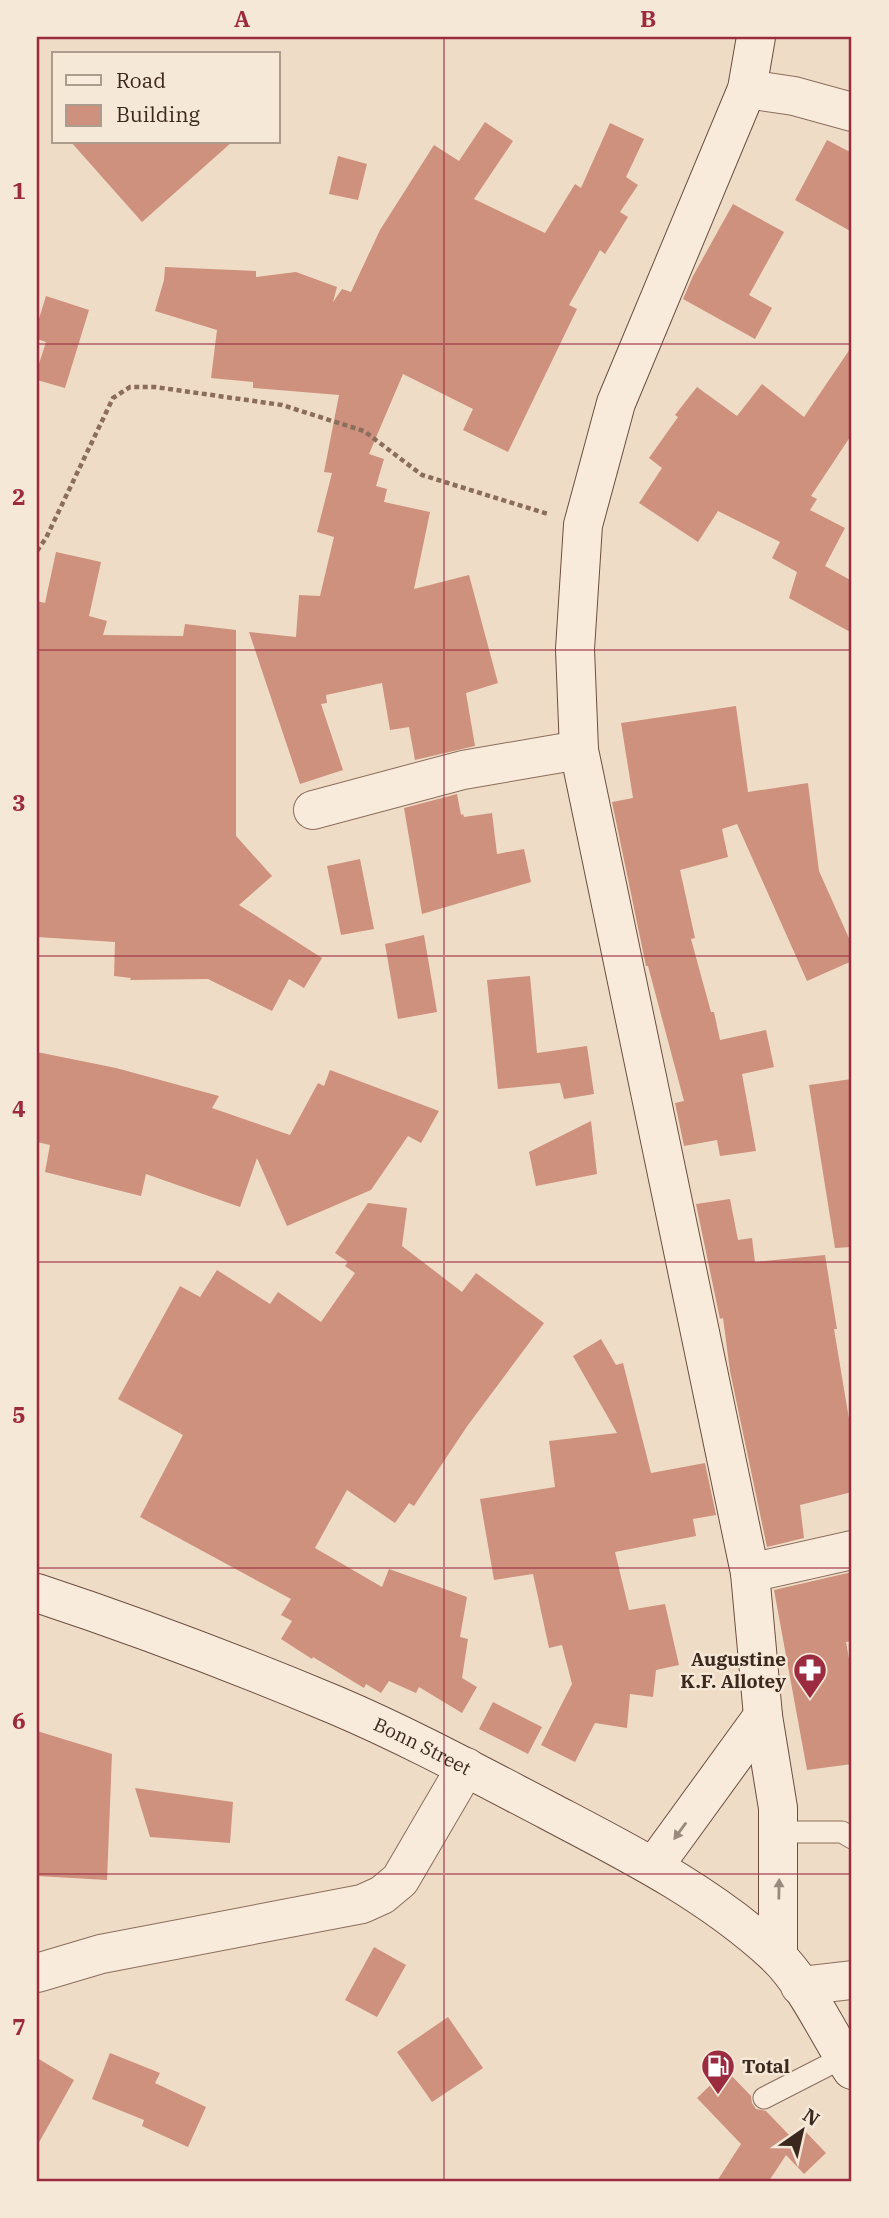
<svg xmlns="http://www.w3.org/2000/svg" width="889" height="2218" font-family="'IBM Plex Serif',serif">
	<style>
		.building { fill: #cd917d }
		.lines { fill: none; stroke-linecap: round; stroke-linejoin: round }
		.lane-casing { stroke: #8b6d5c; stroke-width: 23 }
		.street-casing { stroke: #8b6d5c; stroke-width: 40 }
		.secondary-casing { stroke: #6d4e3f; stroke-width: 40 }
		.path { stroke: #8b6d5c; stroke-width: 4.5; stroke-dasharray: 5 3.5; stroke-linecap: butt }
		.lane { stroke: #f9ebdb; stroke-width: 21 }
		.street { stroke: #f9ebdb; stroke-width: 38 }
		.secondary { stroke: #f9ebdb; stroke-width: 38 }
		.oneway { fill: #9a8a7e }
		.grid { fill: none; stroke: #9b2b3f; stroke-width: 2; stroke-opacity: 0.55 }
		.labels { text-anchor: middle; stroke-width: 5; stroke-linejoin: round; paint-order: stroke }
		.poi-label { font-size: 19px; font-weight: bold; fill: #3b2920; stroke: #f6e8d7; text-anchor: end }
		.street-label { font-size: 19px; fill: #3b2920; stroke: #f6e8d7 }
		.neatline { fill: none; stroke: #9b2b3f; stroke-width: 2.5 }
		.grid-label { font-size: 23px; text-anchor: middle; font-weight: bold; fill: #9b2b3f }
	</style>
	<rect width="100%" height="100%" fill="#efdcc7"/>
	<!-- building -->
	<g class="building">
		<polygon points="485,122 513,141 474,199 545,233 575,184 581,188 610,123 644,139 626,177 638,185 620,212 628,217 605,254 600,250 569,305 577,309 508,452 463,430 473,409 403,374 369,454 384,459 376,486 387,489 384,502 430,512 414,589 469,575 498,683 466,693 475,746 415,760 409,727 390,730 382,683 326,695 327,703 321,704 343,770 300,784 249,632 296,637 299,595 320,596 334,537 317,532 332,473 324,472 339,395 253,388 253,382 211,378 217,330 155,311 164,280 165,267 256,271 256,277 296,272 337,287 333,302 342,289 351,292 380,230 434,145 459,161"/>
		<polygon points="827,140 852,153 852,232 795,200"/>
		<polygon points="71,142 232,142 142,222"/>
		<polygon points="338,156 367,164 358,200 329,194"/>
		<polygon points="733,204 784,232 749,295 772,308 755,339 683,299 693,276"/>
		<polygon points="46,296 89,310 65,388 37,380 37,370 46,342 37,339 37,325"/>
		<polygon points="852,346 852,434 811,496 817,499 810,510 845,528 825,566 852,581 852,633 789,598 797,572 772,558 780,542 718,511 698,542 639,503 662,468 649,458 678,417 675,415 697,387 737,416 762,384 804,417"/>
		<polygon points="56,552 101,562 89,616 107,621 103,635 183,636 185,624 236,630 236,836 272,876 239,905 322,958 304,988 289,979 272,1011 208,979 130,980 131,978 114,976 115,942 37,937 37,601 45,603"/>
		<polygon points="736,706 748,792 808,783 819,871 852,945 852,961 807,981 737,824 722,829 728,857 680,870 695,938 691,939 711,1012 714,1012 720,1040 766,1030 774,1067 742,1074 756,1151 720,1156 717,1140 684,1146 675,1103 684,1101 648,966 646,966 612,802 633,798 621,723"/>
		<polygon points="457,794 461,815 463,814 464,817 492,813 497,854 524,849 531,882 422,914 404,808"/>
		<polygon points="360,859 374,929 341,935 327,866"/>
		<polygon points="424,935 437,1012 398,1019 385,944"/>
		<polygon points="530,976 537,1053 587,1046 594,1094 564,1099 560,1083 498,1089 487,980"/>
		<polygon points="37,1052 116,1068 219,1096 212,1108 290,1135 318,1083 324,1086 330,1070 439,1111 421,1143 408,1136 371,1190 287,1226 257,1158 240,1207 146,1174 141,1196 45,1172 50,1145 37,1142"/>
		<polygon points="852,1079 852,1247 835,1248 809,1085"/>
		<polygon points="591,1121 597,1174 536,1186 529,1152"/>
		<polygon points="730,1199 738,1240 752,1238 755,1262 825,1255 837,1329 834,1329 852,1437 852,1492 800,1505 804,1538 767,1547 730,1371 723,1318 720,1319 696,1204"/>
		<polygon points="368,1203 407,1208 402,1246 462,1292 476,1273 544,1323 468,1425 414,1506 409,1503 395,1523 347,1490 315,1548 382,1587 389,1569 467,1597 460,1637 468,1639 462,1678 477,1687 462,1713 419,1687 416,1693 389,1681 381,1693 366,1684 364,1688 313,1657 312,1659 281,1639 292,1621 281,1615 291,1599 140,1517 183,1435 118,1399 180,1286 200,1297 217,1270 270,1304 278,1292 321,1322 355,1273 345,1266 348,1262 335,1253"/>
		<polygon points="601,1339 616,1365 623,1363 651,1473 705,1463 716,1515 693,1519 696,1536 615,1552 629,1610 665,1604 679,1665 656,1670 653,1697 630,1694 627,1728 595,1723 575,1762 541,1745 572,1684 562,1645 549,1648 533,1574 494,1580 480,1499 555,1487 549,1441 617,1433 573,1356"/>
		<polygon points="852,1572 852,1641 846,1642 852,1676 852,1764 807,1770 774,1590"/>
		<polygon points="493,1702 542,1727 528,1754 479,1729"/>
		<polygon points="37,1731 112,1754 107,1880 37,1876"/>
		<polygon points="135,1788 233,1802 230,1843 150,1837"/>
		<polygon points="374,1947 406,1965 377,2017 345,2000"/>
		<polygon points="448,2017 483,2068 432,2102 397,2052"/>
		<polygon points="110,2053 160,2073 155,2083 206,2107 188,2147 142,2126 144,2120 92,2099"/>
		<polygon points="37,2058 74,2080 37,2146"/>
		<polygon points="726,2070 751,2096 752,2103 756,2109 766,2111 792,2138 802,2128 826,2153 804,2174 786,2155 769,2181 717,2181 741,2144 697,2098"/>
	</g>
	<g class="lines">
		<!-- lane casing -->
		<g class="lane-casing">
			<g id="lane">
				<polyline points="779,1832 842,1832 852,1838"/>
				<polyline points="764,2098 844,2057"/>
			</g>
		</g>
		<!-- street casing -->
		<g class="street-casing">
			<g id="street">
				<polyline points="747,89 794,96 852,112"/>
				<polyline points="313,810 463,770 579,750"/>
				<polyline points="750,1573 852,1550"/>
				<polyline points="37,1973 101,1954 362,1904 382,1895 400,1880 466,1767"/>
				<polyline points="800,1986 852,1980"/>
			</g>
		</g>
		<!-- secondary casing -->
		<g class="secondary-casing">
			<g id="secondary">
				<polyline points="756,37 747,89 616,403 583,525 575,649 579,750 750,1573 763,1716 778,1808 778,1957"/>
				<path id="s1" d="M 37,1593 C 137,1626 237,1664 335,1705 C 408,1736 478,1774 549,1811 C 629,1853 709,1893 776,1955 C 807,1985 828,2034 852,2070"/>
				<polyline points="654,1866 763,1716"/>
			</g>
		</g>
		<!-- path -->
		<polyline class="path" points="37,551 46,538 113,398 130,387 155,387 282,405 364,431 422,475 548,514"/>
		<!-- lane -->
		<use href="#lane" class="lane"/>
		<!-- street -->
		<use href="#street" class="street"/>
		<!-- secondary -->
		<use href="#secondary" class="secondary"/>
	</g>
	<!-- one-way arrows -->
	<defs><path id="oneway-solid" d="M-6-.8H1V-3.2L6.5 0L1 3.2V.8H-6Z" transform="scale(1.75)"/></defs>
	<g class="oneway">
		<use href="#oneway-solid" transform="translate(680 1831) rotate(126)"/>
		<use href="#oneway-solid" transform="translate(779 1889) rotate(-89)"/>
	</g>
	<!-- grid -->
	<path class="grid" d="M 444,37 L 444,2181M 37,344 L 852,344M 37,650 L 852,650M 37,956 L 852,956M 37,1262 L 852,1262M 37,1568 L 852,1568M 37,1874 L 852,1874"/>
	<!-- icons -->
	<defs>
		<g id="pharmacy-pin" transform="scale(1.75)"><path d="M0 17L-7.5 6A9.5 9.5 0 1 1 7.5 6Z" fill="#9b2b3f" stroke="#f6e8d7"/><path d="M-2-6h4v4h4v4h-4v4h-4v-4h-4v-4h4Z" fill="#fff"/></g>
		<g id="fuel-pin" transform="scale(1.75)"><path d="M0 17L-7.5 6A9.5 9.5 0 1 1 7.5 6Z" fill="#9b2b3f" stroke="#f6e8d7"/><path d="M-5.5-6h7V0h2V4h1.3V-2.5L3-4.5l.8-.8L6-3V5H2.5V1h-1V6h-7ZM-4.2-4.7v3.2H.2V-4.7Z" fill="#fff"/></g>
	</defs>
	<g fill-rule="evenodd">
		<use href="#pharmacy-pin" x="810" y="1670"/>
		<use href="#fuel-pin" x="718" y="2066"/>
	</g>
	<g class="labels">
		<!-- poi labels -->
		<g class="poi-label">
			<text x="786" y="1666">Augustine<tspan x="786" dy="22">K.F. Allotey</tspan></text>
			<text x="742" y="2073" text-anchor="start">Total</text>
		</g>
		<!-- street labels -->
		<g class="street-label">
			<text dy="7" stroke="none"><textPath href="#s1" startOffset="415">Bonn Street</textPath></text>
		</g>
	</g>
	<!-- border -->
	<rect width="889" height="2218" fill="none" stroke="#f6e8d7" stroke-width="77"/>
	<!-- legend -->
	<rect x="52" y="52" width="228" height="91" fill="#f6e8d7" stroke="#ab9c8e" stroke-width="2"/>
	<rect x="66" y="75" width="35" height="10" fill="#f9ebdb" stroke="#ab9c8e" stroke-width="2"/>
	<text x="116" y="88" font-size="21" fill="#3b2920">Road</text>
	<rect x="66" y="105" width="35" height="21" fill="#cd917d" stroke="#ab9c8e" stroke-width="2"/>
	<text x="116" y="122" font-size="21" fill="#3b2920">Building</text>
	<!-- north arrow -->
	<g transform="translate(802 2131) rotate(34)" stroke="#f6e8d7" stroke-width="5" paint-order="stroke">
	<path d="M0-5L12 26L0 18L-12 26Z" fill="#3b2920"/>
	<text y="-10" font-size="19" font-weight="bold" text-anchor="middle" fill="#3b2920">N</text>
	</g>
	<rect x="38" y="38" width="812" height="2142" class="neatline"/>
	<g class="grid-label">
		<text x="242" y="27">A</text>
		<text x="648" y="27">B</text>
		<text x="19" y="199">1</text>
		<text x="19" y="505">2</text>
		<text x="19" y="811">3</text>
		<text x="19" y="1117">4</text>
		<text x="19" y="1423">5</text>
		<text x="19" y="1729">6</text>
		<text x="19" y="2035">7</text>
	</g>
</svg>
